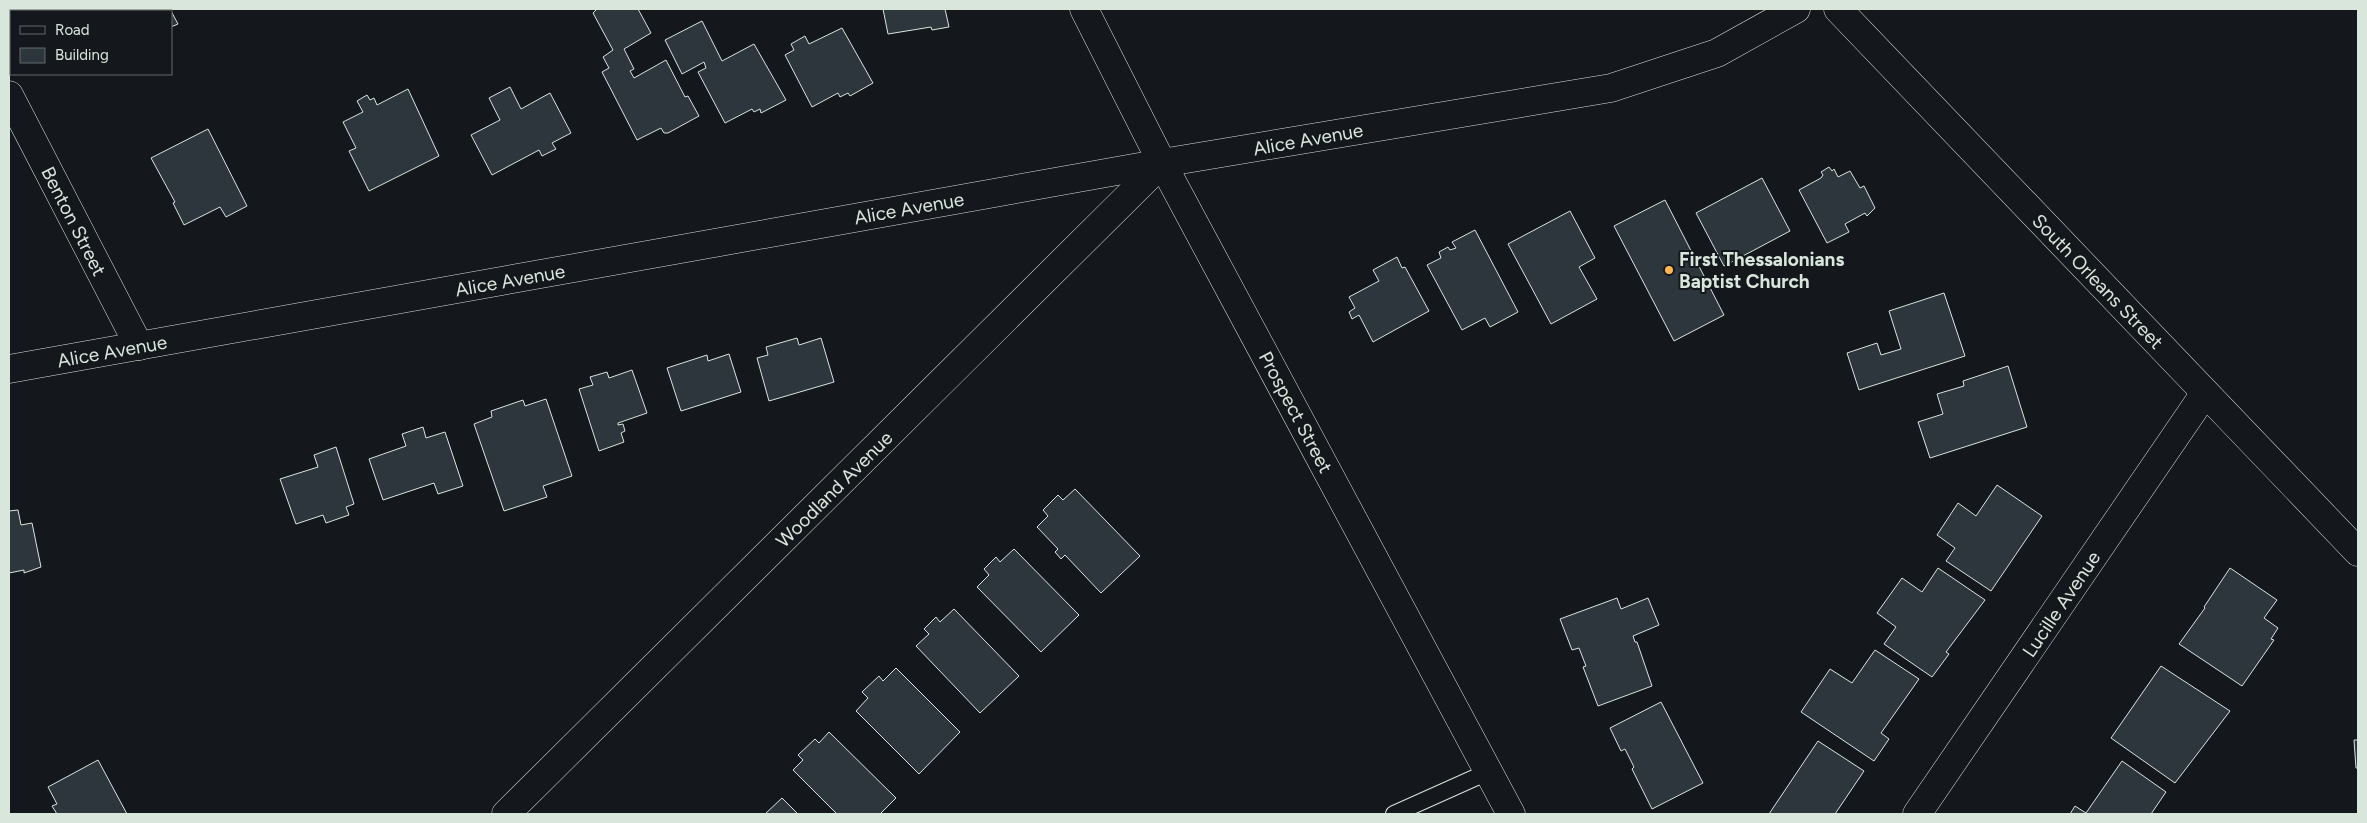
<svg xmlns="http://www.w3.org/2000/svg" width="2367" height="823" font-family="Figtree,sans-serif">
	<style>
		.building { fill: #2c363c; stroke: #d8e6dc }
		.lines { fill: none; stroke-linecap: round; stroke-linejoin: round }
		.service-casing { stroke: #d8e6dc; stroke-width: 18 }
		.minor-casing { stroke: #d8e6dc; stroke-width: 29 }
		.tertiary-casing { stroke: #d8e6dc; stroke-width: 29 }
		.service { stroke: #14181c; stroke-width: 16 }
		.minor { stroke: #14181c; stroke-width: 28 }
		.tertiary { stroke: #14181c; stroke-width: 28 }
		.poi-dot { fill: #ffb74d; stroke: #14181c; stroke-width: 2 }
		.labels { text-anchor: middle; stroke-width: 4; stroke-linejoin: round; paint-order: stroke }
		.street-label { font-size: 19px; fill: #d8e6dc; stroke: #14181c }
		.poi-label { font-size: 19px; font-weight: bold; fill: #d8e6dc; stroke: #14181c; text-anchor: start }
	</style>
	<rect width="100%" height="100%" fill="#14181c"/>
	<!-- building -->
	<g class="building">
		<polygon points="77,9 170,9 171,11 78,11"/>
		<polygon points="597,9 638,9 651,33 624,49 634,69 630,71 634,78 666,60 685,97 688,96 699,116 668,133 664,133 661,128 637,140 602,72 609,68 603,57 613,50 593,13"/>
		<polygon points="883,9 945,9 949,27 932,30 931,27 888,34"/>
		<polygon points="171,11 178,24 171,27"/>
		<polygon points="702,21 722,61 754,44 786,100 761,113 760,109 754,112 752,109 725,123 698,72 706,68 704,62 682,74 665,40"/>
		<polygon points="842,28 873,83 850,96 848,93 840,97 838,93 812,107 785,55 794,50 791,44 805,36 809,44"/>
		<polygon points="510,87 521,109 550,93 571,133 552,143 556,149 542,156 539,150 492,175 471,135 500,120 489,98"/>
		<polygon points="408,89 439,156 369,191 349,151 356,148 343,122 363,112 357,101 367,95 370,100 374,98 377,105"/>
		<polygon points="208,129 247,206 226,217 220,207 184,225 173,203 175,202 151,158"/>
		<polygon points="1829,167 1832,171 1834,169 1838,177 1850,171 1860,188 1864,186 1875,208 1867,216 1865,213 1845,224 1849,232 1827,243 1799,190 1821,178 1823,175 1821,172"/>
		<polygon points="1762,178 1790,231 1724,266 1696,213"/>
		<polygon points="1665,200 1724,315 1674,341 1614,226"/>
		<polygon points="1570,211 1595,258 1579,267 1597,299 1551,324 1508,244"/>
		<polygon points="1475,230 1518,312 1490,327 1485,318 1462,330 1427,265 1441,258 1439,252 1448,247 1450,250 1456,248 1452,242"/>
		<polygon points="1397,257 1402,268 1405,267 1429,311 1373,342 1359,315 1352,319 1349,312 1355,308 1349,297 1379,281 1373,270"/>
		<polygon points="1944,293 1965,356 1859,390 1847,353 1877,343 1881,355 1901,349 1889,311"/>
		<polygon points="797,338 799,345 821,338 834,382 769,401 757,358 768,355 766,347"/>
		<polygon points="729,354 741,392 681,411 667,368 707,355 708,361"/>
		<polygon points="2008,366 2027,427 1930,458 1918,422 1943,414 1937,394 1964,386 1963,381"/>
		<polygon points="632,370 647,413 618,423 618,425 623,424 625,431 621,433 624,442 599,451 579,389 593,385 590,377 607,372 609,378"/>
		<polygon points="546,399 572,476 543,486 547,497 504,511 474,424 492,417 491,411 523,400 525,406"/>
		<polygon points="423,427 426,438 445,432 463,486 438,494 434,483 383,500 369,459 406,446 402,434"/>
		<polygon points="336,447 354,504 346,507 349,515 326,523 323,515 296,524 280,479 318,467 314,455"/>
		<polygon points="1997,485 2042,516 1991,591 1946,561 1955,548 1937,535 1958,503 1976,516"/>
		<polygon points="1075,489 1140,556 1101,593 1065,555 1061,559 1055,552 1058,549 1037,527 1048,516 1043,510 1058,495 1063,500"/>
		<polygon points="18,510 21,525 32,523 41,567 24,573 24,570 9,573 9,511"/>
		<polygon points="1014,549 1079,615 1041,652 977,587 989,575 984,569 996,557 1000,562"/>
		<polygon points="1938,568 1985,600 1946,652 1949,654 1932,677 1884,644 1896,627 1877,613 1902,578 1922,592"/>
		<polygon points="2230,568 2277,600 2264,618 2278,628 2271,639 2274,640 2242,686 2179,644 2205,608 2204,607"/>
		<polygon points="1617,598 1621,609 1648,598 1659,625 1633,636 1635,642 1637,642 1652,686 1598,706 1583,667 1586,666 1579,648 1572,650 1560,619"/>
		<polygon points="954,609 1019,676 980,713 916,646 929,634 924,629 936,617 940,622"/>
		<polygon points="1875,650 1919,679 1881,733 1889,739 1874,761 1801,712 1830,669 1852,683"/>
		<polygon points="2161,666 2230,711 2175,783 2111,738"/>
		<polygon points="896,668 960,732 919,774 856,711 868,698 862,692 879,676 883,681"/>
		<polygon points="1661,702 1703,783 1652,809 1632,769 1634,767 1625,749 1621,751 1610,728"/>
		<polygon points="829,732 896,798 880,814 837,814 793,770 803,760 798,755 815,739 819,743"/>
		<polygon points="2354,740 2358,740 2358,768 2356,768"/>
		<polygon points="1818,741 1864,771 1835,814 1769,814"/>
		<polygon points="98,760 127,814 57,814 52,806 57,804 48,787"/>
		<polygon points="2122,761 2166,792 2151,814 2070,814 2075,806 2086,813"/>
		<polygon points="782,798 798,814 765,814"/>
	</g>
	<g class="lines">
		<!-- service casing -->
		<g class="service-casing">
			<polyline id="service" points="1394,814 1490,771"/>
		</g>
		<!-- minor casing -->
		<g class="minor-casing">
			<g id="minor">
				<polyline points="1838,9 2358,552"/>
				<polyline points="9,95 139,346"/>
				<polyline points="506,814 1162,163"/>
				<polyline points="1917,814 2205,393"/>
			</g>
		</g>
		<!-- tertiary casing -->
		<g class="tertiary-casing">
			<g id="tertiary">
				<polyline points="1084,9 1162,163 1511,814"/>
				<polyline points="9,369 1162,163 1611,88 1717,53 1796,9"/>
			</g>
		</g>
		<!-- service -->
		<use href="#service" class="service"/>
		<!-- minor -->
		<use href="#minor" class="minor"/>
		<!-- tertiary -->
		<use href="#tertiary" class="tertiary"/>
	</g>
	<!-- markers -->
	<circle class="poi-dot" cx="1669" cy="270" r="5"/>
	<g class="labels">
		<!-- street labels -->
		<g class="street-label">
			<text transform="translate(1308 139) rotate(-10)" y="7">Alice Avenue</text>
			<text transform="translate(909 208) rotate(-10)" y="7">Alice Avenue</text>
			<text transform="translate(74 221) rotate(63)" y="7">Benton Street</text>
			<text transform="translate(510 280) rotate(-10)" y="7">Alice Avenue</text>
			<text transform="translate(2098 281) rotate(46)" y="7">South Orleans Street</text>
			<text transform="translate(112 351) rotate(-10)" y="7">Alice Avenue</text>
			<text transform="translate(1296 412) rotate(62)" y="7">Prospect Street</text>
			<text transform="translate(834 489) rotate(-45)" y="7">Woodland Avenue</text>
			<text transform="translate(2061 604) rotate(-56)" y="7">Lucille Avenue</text>
		</g>
		<!-- poi labels -->
		<g class="poi-label">
			<text x="1679" y="266">First Thessalonians<tspan x="1679" dy="22">Baptist Church</tspan></text>
		</g>
	</g>
	<!-- border -->
	<rect width="2367" height="823" fill="none" stroke="#d8e6dc" stroke-width="20"/>
	<!-- legend -->
	<rect x="10" y="10" width="162" height="65" fill="#14181c" stroke="#626a69"/>
	<rect x="20" y="26" width="25" height="8" fill="#14181c" stroke="#626a69"/>
	<text x="55" y="35" font-size="15" fill="#d8e6dc">Road</text>
	<rect x="20" y="48" width="25" height="15" fill="#2c363c" stroke="#626a69"/>
	<text x="55" y="60" font-size="15" fill="#d8e6dc">Building</text>
</svg>
